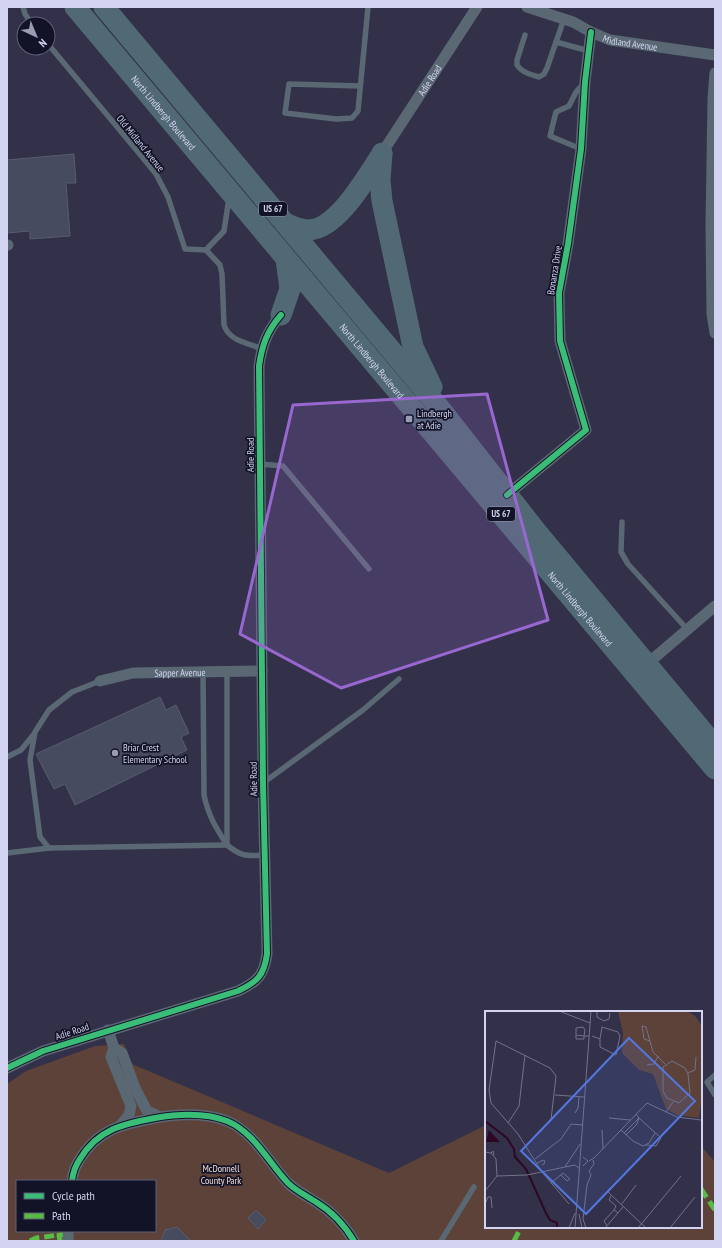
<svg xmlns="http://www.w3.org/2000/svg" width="722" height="1248" font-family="'PT Sans Narrow',sans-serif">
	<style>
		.green { fill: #5d423a; fill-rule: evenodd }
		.building { fill: #474b5f; stroke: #575c70 }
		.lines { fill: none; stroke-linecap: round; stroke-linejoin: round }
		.lane { stroke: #5a6874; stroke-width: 5.5 }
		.street { stroke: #5a6874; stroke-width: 11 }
		.highway { stroke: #516974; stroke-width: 21 }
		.quiet { stroke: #58b947; stroke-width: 5; stroke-dasharray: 10 5; stroke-linecap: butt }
		.cycleway-casing { stroke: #131327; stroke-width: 8 }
		.cycleway { stroke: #3abd76; stroke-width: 6 }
		.marked { fill: #9967d0; fill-opacity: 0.2; stroke: #9967d0; stroke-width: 3; stroke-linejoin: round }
		.poi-dot { fill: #9a9bb6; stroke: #131327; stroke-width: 1.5 }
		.labels { text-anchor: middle; stroke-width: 3.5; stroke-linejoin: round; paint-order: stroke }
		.shield { fill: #131327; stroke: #999ab4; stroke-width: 1 }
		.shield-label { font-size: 9px; font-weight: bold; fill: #d2d4f1 }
		.street-label { font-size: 10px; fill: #d2d4f1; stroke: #131327 }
		.poi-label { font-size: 10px; fill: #d2d4f1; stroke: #131327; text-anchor: start }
		.park-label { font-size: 10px; fill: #f2e0d9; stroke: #131327 }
		.inset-river { fill: none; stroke: #2e0725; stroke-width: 2 }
		.inset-road { fill: none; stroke: #72728c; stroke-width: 1 }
		.view { fill: #5376e0; fill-opacity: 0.15; stroke: #5376e0; stroke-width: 2 }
		.inset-edge { fill: none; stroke: #d2d4f1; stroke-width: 2 }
	</style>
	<rect width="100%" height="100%" fill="#323149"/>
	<!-- green -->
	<path class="green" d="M 124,1044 L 132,1064 L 389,1173 L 486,1125 L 486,1227 L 701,1227 L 701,1146 L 715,1162 L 715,1241 L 7,1241 L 7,1084 L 26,1071 L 95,1046 ZM 17,1181 L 155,1181 L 155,1231 L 17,1231 Z"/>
	<!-- building -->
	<g class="building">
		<polygon points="74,154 76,183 66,183 70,236 30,239 30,231 7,233 7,160"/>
		<polygon points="160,697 166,710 176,705 189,733 181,737 187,750 75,805 65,784 54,789 36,754"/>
		<polygon points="256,1210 266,1220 258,1229 248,1218"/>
		<polygon points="177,1227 191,1241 161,1241 165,1230"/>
	</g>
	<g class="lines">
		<!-- lane -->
		<g class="lane">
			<polyline points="23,7 25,14 32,24"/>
			<path d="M 525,35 L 517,60 L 517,65 C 521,72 531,75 539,77 L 544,74 L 547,68 L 564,19"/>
			<polyline points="556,42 589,51"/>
			<path d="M 48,44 L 143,158 L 156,174 L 168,197 L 185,249 L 206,250 L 220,265 L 222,274 L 224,325 C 229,341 248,343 262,349"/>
			<polyline points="360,86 289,84 285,113 336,119 352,118 358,111 368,7"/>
			<polyline points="581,149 550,136 556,112 569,106 576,92 584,83"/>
			<polyline points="206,250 224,231 229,198"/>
			<polyline points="260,464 283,466 369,569"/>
			<polyline points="622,522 621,552 628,564 687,629"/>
			<path d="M 227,671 L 227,845 C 242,857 246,856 265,855"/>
			<path d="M 203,672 L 204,795 C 208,815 216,828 227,845"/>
			<polyline points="7,757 21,750 34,734"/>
			<polyline points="263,783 363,710 399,679"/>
			<polyline points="49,848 40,837 30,760 35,732 49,710 72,692 100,681"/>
			<polyline points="7,853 49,848 227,845"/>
			<polyline points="715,1075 707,1082 715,1095"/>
			<polyline points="441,1241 474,1187"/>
		</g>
		<!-- street -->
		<g class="street">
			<path id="s1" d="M 527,7 L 573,22 L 591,32 L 610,40 L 715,55"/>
			<polyline points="715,73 713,98 711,224 712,314 715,333"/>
			<path id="s2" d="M 382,153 L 477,7"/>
			<polyline points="7,245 8,245"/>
			<polyline points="507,495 586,430 560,341 559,293 568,244 581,149 585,82 591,32"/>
			<polyline points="647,664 715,606"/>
			<path id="s3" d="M 100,681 L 133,673 L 262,671"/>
			<polyline points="108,1030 114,1048 122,1053 135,1088 147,1111 161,1117"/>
			<polyline points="114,1048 111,1057 131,1106 129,1115 121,1125"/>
			<path d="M 7,1068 L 43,1051 L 238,991 C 257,982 264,976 267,954 L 263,783 L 259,366 C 262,345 267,331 281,315"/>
			<path d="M 72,1181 C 73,1172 75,1166 80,1159 C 98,1129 123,1124 155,1118 C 178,1114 204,1112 227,1121 C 254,1132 269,1163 288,1183 C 296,1191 307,1196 316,1202 C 331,1211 345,1226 354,1241"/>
			<polyline points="68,1231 68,1241"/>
		</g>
		<!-- highway -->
		<g class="highway">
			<path id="s4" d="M 75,7 L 715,769"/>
			<polyline points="104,7 442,411 536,531 715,746"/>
			<polyline points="382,153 380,180 382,201 413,347 432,387"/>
			<path d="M 285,223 C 293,227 300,230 309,230 C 338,229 367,176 382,154"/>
			<polyline points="281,315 290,289 286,259"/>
		</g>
		<!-- quiet -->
		<g class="quiet">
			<polyline points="701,1189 715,1210"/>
			<polyline points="30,1241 36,1238 59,1235"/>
			<polyline points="60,1241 59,1235 68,1234"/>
			<polyline points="514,1241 521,1227"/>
		</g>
		<!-- cycleway casing -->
		<g class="cycleway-casing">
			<g id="cycleway">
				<polyline points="507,495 586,430 560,341 559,293 568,244 581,149 585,82 591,32"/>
				<path d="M 7,1068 L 43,1051 L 238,991 C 257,982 264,976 267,954 L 263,783 L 259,366 C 262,345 267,331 281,315"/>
				<path d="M 72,1181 C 73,1172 75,1166 80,1159 C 98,1129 123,1124 155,1118 C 178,1114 204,1112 227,1121 C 254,1132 269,1163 288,1183 C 296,1191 307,1196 316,1202 C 331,1211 345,1226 354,1241"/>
			</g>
		</g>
		<!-- cycleway -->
		<use href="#cycleway" class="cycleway"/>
	</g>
	<!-- marked area -->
	<path class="marked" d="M 487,394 L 548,620 L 341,688 L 240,634 L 293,405 Z"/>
	<!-- markers -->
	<g class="poi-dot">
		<rect x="405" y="415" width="8" height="8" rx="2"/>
		<circle cx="115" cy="753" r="4"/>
	</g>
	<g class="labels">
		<!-- shield labels -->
		<g class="shield">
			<rect x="259" y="202" width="28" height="14" rx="3"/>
			<rect x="487" y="507" width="28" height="14" rx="3"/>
		</g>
		<g class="shield-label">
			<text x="273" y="212">US 67</text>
			<text x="501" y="517">US 67</text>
		</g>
		<!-- street labels -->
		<g class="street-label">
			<text dy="4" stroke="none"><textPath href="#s1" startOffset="110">Midland Avenue</textPath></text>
			<text dy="4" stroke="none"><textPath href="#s2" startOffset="87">Adie Road</textPath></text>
			<text dy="4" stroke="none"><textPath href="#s4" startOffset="138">North Lindbergh Boulevard</textPath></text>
			<text transform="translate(141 143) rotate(51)" y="4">Old Midland Avenue</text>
			<text transform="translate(554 270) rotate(-81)" y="4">Bonanza Drive</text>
			<text dy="4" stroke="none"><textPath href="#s4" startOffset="462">North Lindbergh Boulevard</textPath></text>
			<text transform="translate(250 455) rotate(-90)" y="4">Adie Road</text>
			<text dy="4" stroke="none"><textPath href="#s4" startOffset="786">North Lindbergh Boulevard</textPath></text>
			<text dy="4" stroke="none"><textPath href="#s3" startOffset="81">Sapper Avenue</textPath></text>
			<text transform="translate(253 779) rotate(-91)" y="4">Adie Road</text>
			<text transform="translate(72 1031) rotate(-18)" y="4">Adie Road</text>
		</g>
		<!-- poi labels -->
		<g class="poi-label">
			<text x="417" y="417">Lindbergh<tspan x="417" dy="12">at Adie</tspan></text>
			<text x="123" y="751">Briar Crest<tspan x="123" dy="12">Elementary School</tspan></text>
		</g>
		<!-- park labels -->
		<g class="park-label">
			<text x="221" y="1172">McDonnell<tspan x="221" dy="12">County Park</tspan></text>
		</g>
	</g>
	<!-- overview -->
	<g transform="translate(485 1011)">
		<rect width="217" height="217" fill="#323149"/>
		<path d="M 133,0 L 202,0 L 210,5 L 217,15 L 217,85 L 214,107 L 192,104 L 181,98 L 168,63 L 154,59 L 137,42 L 138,22 Z" fill="#5d423a"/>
		<path d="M 4,119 L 5,120 L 15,131 L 1,131 Z" fill="#2e0725"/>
		<path class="inset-river" d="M 0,110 L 22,127 L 29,138 L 30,146 L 41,158 L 61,202 L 65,209 L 72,212 L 72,217"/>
		<path class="inset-road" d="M 74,0 L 105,12M 112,0 L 112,6 L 119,10 L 124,8 L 125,2M 91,24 L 91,28 L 99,28 L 99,25 L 100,19 L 98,16 L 91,17 L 91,24 L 99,25 L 104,25M 107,25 L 115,28 L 115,36 L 131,44 L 135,25 L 133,21 L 117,16 L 115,28M 165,30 L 159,28 L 157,15 L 161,16 L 168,41 L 180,53M 187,50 L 200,57 L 203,63 L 205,82 L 194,92 L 182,87 L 178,80 L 178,56 ZM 162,54 L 169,53 L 173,45M 203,62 L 210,59 L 211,46M 70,84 L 99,86M 181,101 L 188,91M 90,102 L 93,97 L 94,86M 217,103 L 217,127M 124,107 L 145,109M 23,112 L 34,95 L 40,44M 117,119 L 118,138M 136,119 L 148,130 L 158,135 L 164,132 L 170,122M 139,122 L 154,107 L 151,103M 141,124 L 152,113 L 154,107 L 176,127 L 171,135 L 161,134M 41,135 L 66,109 L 71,65 L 65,57 L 11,30 L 4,79 L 6,92 L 33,123 L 57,161 L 84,193M 0,141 L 6,142 L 8,140 L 9,144M 6,142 L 11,148 L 12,165M 50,148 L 76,128 L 86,113 L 98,114M 104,150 L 109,147 L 162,92 L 192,106 L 216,109M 52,152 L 59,149 L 60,152 L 57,154M 98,155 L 103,150 L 98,146M 80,156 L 95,133M 80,156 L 90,154 L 95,158M 66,172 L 78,162 L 85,168 L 82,170 L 76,164M 0,180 L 12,165 L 42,164 L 80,156M 122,180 L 161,217M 126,185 L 124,189 L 131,195 L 129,199M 0,193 L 3,186 L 6,186 L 7,197M 136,194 L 151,174M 94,203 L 97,217M 122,215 L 119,210 L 129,199 L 133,202M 84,217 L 90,202M 90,217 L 106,0M 101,217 L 98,208 L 102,174 L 106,164 L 104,160 L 109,153 L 108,149M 120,217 L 138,196M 153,217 L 196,165M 185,217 L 210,186"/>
		<path class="view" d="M 144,27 L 210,90 L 101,203 L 36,140 Z"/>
		<rect width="217" height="217" class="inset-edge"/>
	</g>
	<!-- border -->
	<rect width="722" height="1248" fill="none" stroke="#d2d4f1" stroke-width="16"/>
	<!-- legend -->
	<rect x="16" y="1180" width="140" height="52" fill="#131327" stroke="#5f6078"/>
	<rect x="24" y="1193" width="20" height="6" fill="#3abd76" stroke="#5f6078"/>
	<text x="52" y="1200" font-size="12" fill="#d2d4f1">Cycle path</text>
	<rect x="24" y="1213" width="20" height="6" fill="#58b947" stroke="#5f6078"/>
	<text x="52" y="1220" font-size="12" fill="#d2d4f1">Path</text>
	<!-- north arrow -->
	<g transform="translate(36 36) rotate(136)"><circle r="19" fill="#131327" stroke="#5f6078"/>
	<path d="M0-3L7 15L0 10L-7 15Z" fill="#9a9bb6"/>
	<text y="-6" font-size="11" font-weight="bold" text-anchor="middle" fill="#d2d4f1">N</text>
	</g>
</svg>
